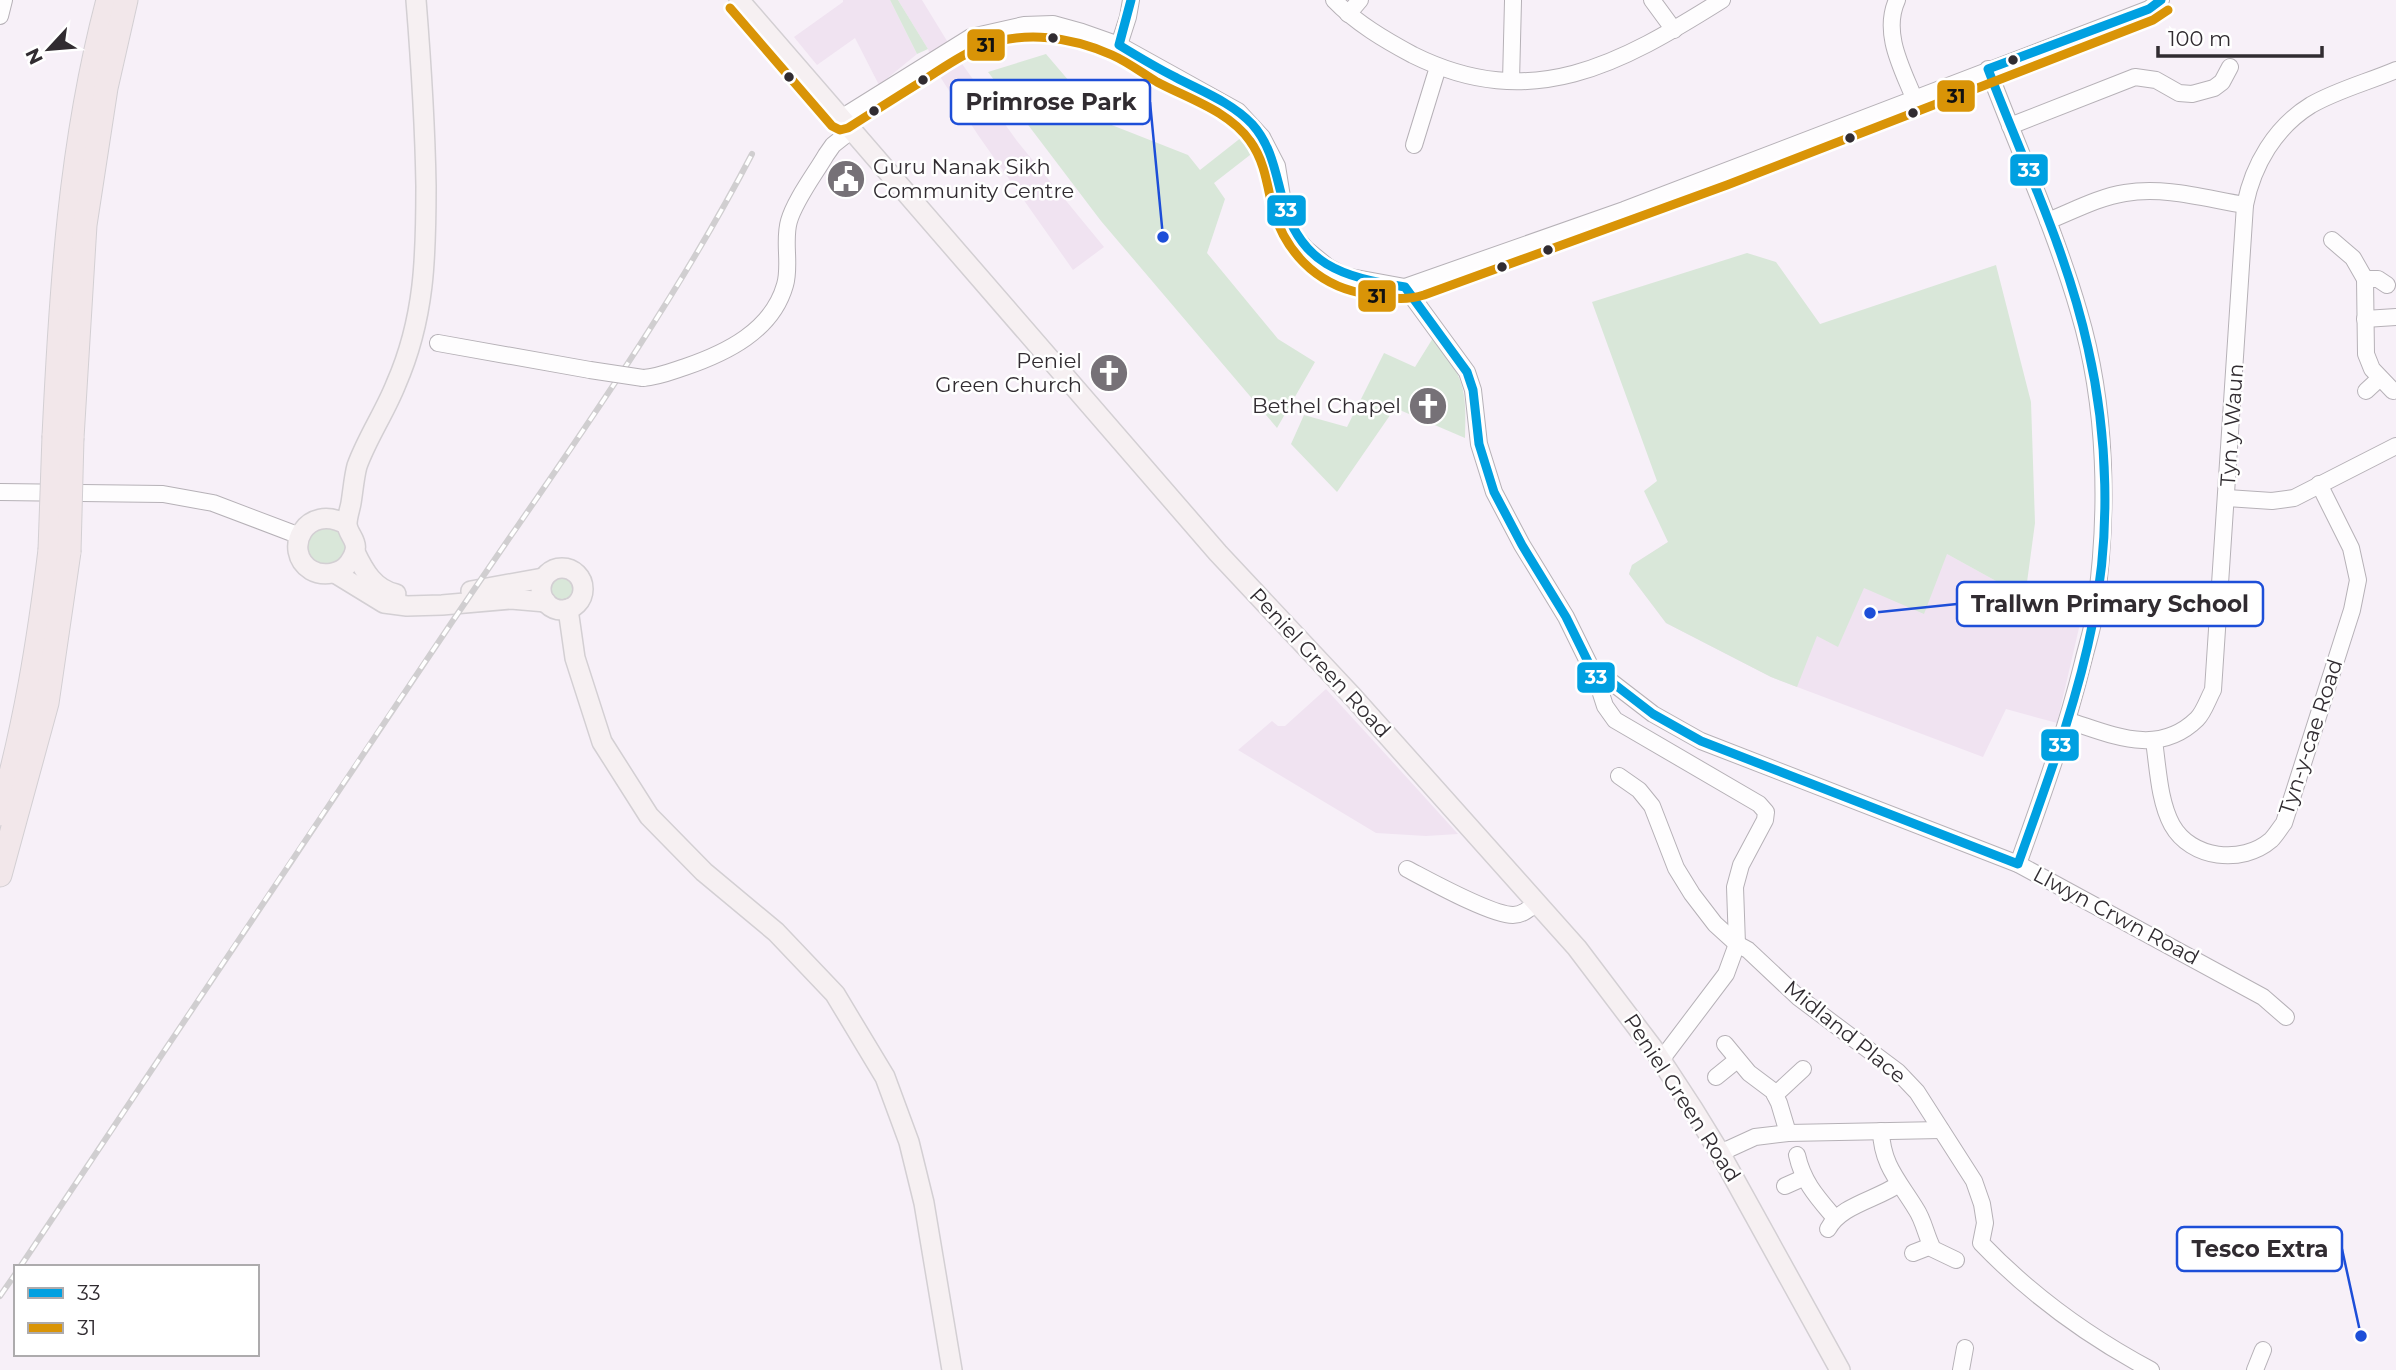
<svg xmlns="http://www.w3.org/2000/svg" width="2396" height="1370" font-family="Montserrat,sans-serif">
	<style>
		.built { fill: #f0e3f1 }
		.green { fill: #d9e7d9 }
		.lines { fill: none; stroke-linecap: round; stroke-linejoin: round }
		.minor-casing { stroke: #b6b1b7; stroke-width: 18 }
		.major-casing { stroke: #d3cfd3; stroke-width: 22 }
		.highway-casing { stroke: #d3cfd3; stroke-width: 25 }
		.minor { stroke: #fefdfe; stroke-width: 16 }
		.major { stroke: #f6f0f2; stroke-width: 19 }
		.highway { stroke: #f2e7ea; stroke-width: 23 }
		.rail-casing { stroke: #d0ced0; stroke-width: 6 }
		.rail { stroke: #fff; stroke-width: 3.5; stroke-dasharray: 10; stroke-linecap: butt }
		.minor-bridge-casing { stroke: #b6b1b7; stroke-width: 18; stroke-linecap: butt }
		.highway-bridge-casing { stroke: #d3cfd3; stroke-width: 25; stroke-linecap: butt }
		.minor-bridge { stroke: #fefdfe; stroke-width: 16 }
		.highway-bridge { stroke: #f2e7ea; stroke-width: 23 }
		.bus-1-casing { stroke: #fff; stroke-width: 14 }
		.bus-2-casing { stroke: #fff; stroke-width: 14 }
		.bus-1 { stroke: #00a0e1; stroke-width: 9 }
		.bus-2 { stroke: #d99407; stroke-width: 9 }
		.bus-dot { fill: #312c31; stroke: #fff; stroke-width: 2.5 }
		.labels { text-anchor: middle; stroke-width: 5; stroke-linejoin: round; paint-order: stroke }
		.poi-label { font-size: 21px; fill: #312c31; stroke: #fff; text-anchor: end }
		.street-label { font-size: 21px; fill: #312c31; stroke: #fff }
		.leader { fill: none; stroke: #1d4ed8; stroke-width: 2.5 }
		.callout-dot { fill: #1d4ed8; stroke: #fff; stroke-width: 2.5 }
		.callout { fill: #fff; stroke: #1d4ed8; stroke-width: 2.5 }
		.callout-label { font-size: 23px; text-anchor: middle; font-weight: bold; fill: #312c31 }
		.line-badge { stroke: #fff; stroke-width: 2.5 }
		.badge-label { font-size: 19px; text-anchor: middle; font-weight: bold; fill: #fff }
		.pale-badge-label { font-size: 19px; text-anchor: middle; font-weight: bold; fill: #111 }
	</style>
	<rect width="100%" height="100%" fill="#f7f0f8"/>
	<!-- built -->
	<g class="built">
		<polygon points="843,0 890,0 917,54 879,85 855,38 817,65 794,37 843,2"/>
		<polygon points="898,0 922,0 955,54 1017,141 1104,247 1073,270 978,135 935,69 928,49"/>
		<polygon points="1777,460 2025,597 2085,602 2057,723 2006,709 1983,757 1771,677 1666,623 1629,574 1632,565 1668,542"/>
		<polygon points="1326,689 1390,759 1458,834 1426,836 1376,833 1238,750 1272,721 1278,726 1285,726"/>
	</g>
	<!-- green -->
	<g class="green">
		<polygon points="890,0 898,0 928,49 917,54"/>
		<polygon points="1046,54 1104,122 1188,155 1200,170 1247,133 1259,148 1214,183 1225,199 1207,253 1278,339 1315,362 1277,428 1101,221 988,72"/>
		<polygon points="1747,253 1776,262 1820,324 1996,265 2031,402 2035,523 2025,597 1947,554 1924,614 1864,588 1838,647 1817,636 1797,687 1771,677 1666,623 1629,574 1632,565 1668,542 1644,491 1657,481 1592,302"/>
		<path d="M 1433,338 C 1464,377 1467,388 1465,438 L 1395,408 L 1337,492 L 1291,444 L 1304,415 L 1347,427 L 1384,353 L 1415,367 Z"/>
		<path d="M 316,528 L 338,529 L 347,547 L 340,562 L 322,566 C 304,555 302,544 316,528 Z"/>
		<circle cx="562" cy="589" r="14"/>
	</g>
	<g class="lines">
		<!-- minor casing -->
		<g class="minor-casing">
			<g id="minor">
				<path d="M 1334,0 C 1356,23 1385,40 1413,55 C 1532,114 1620,64 1722,0"/>
				<polyline points="1652,0 1674,30"/>
				<path d="M 1897,0 C 1882,33 1902,68 1914,98"/>
				<polyline points="1348,14 1360,0"/>
				<polyline points="0,16 4,0"/>
				<polyline points="1119,45 1128,17 1131,0"/>
				<path d="M 1988,69 C 2018,149 2055,229 2079,312 C 2107,406 2109,513 2095,611 C 2093,628 2087,645 2083,662 C 2066,731 2042,797 2018,864"/>
				<polyline points="1511,81 1513,1"/>
				<polyline points="841,118 971,37 1024,25 1053,24 1082,32 1119,45 1238,111 1262,137 1277,166 1282,197 1294,235 1306,249 1328,267 1345,276 1405,287 1467,372 1473,390 1479,444 1494,492 1522,545 1566,617 1596,678 1605,706 1615,720 1759,804 1766,812 1765,820 1741,865 1735,887 1737,944 1726,974 1661,1060"/>
				<polyline points="2010,126 2135,77 2156,80 2179,93 2192,94 2214,88 2222,82 2230,67"/>
				<polyline points="1414,145 1438,67"/>
				<path d="M 2048,221 C 2073,211 2099,197 2125,193 C 2165,186 2207,199 2245,205"/>
				<polyline points="2332,240 2353,258 2365,279 2366,354 2372,369 2393,391"/>
				<polyline points="2365,279 2378,279 2387,285"/>
				<polyline points="1405,287 1624,210 2149,9 2161,0"/>
				<polyline points="2365,319 2396,317"/>
				<polyline points="438,343 590,370"/>
				<path d="M 643,378 C 658,377 670,372 685,367 C 726,353 772,331 785,285 C 791,265 783,241 789,221 C 795,200 815,174 826,155 L 833,145 L 852,130"/>
				<polyline points="2366,391 2380,378"/>
				<polyline points="0,492 163,494 213,503 300,536"/>
				<polyline points="2227,498 2272,501 2294,498 2396,446"/>
				<polyline points="1596,678 1605,677 1653,714 1701,741 2018,864 2263,997 2286,1017"/>
				<path d="M 2069,721 C 2113,735 2158,757 2197,719 C 2204,712 2208,699 2213,690 L 2245,205 C 2253,165 2275,127 2311,105 C 2337,90 2368,82 2396,70"/>
				<path d="M 2154,741 C 2158,768 2159,801 2172,825 C 2191,859 2242,865 2271,840 C 2276,835 2280,828 2284,823 L 2352,610 L 2358,580 L 2351,548 L 2319,484"/>
				<path d="M 1619,776 L 1639,790 L 1652,806 L 1676,868 L 1692,894 L 1715,924 L 1737,944 L 1748,950 L 1798,997 L 1898,1072 L 1917,1092 L 1974,1181 L 1982,1204 L 1985,1223 L 1981,1243 C 2030,1294 2089,1337 2151,1370"/>
				<path d="M 1407,869 C 1430,881 1491,915 1513,915 C 1523,915 1530,908 1537,902"/>
				<polyline points="1725,1044 1749,1073 1773,1091 1779,1103 1788,1133"/>
				<polyline points="1716,1077 1737,1060"/>
				<polyline points="1775,1095 1803,1069"/>
				<path d="M 1881,1131 C 1882,1165 1899,1181 1916,1209 C 1924,1221 1926,1236 1933,1249 L 1956,1260"/>
				<polyline points="1720,1153 1755,1137 1788,1133 1941,1130"/>
				<path d="M 1797,1155 C 1803,1182 1817,1197 1834,1217"/>
				<polyline points="1785,1186 1803,1178"/>
				<path d="M 1828,1229 C 1841,1205 1876,1200 1899,1184"/>
				<polyline points="1913,1253 1931,1246"/>
				<polyline points="1961,1370 1965,1348"/>
				<polyline points="2255,1370 2263,1350"/>
			</g>
		</g>
		<!-- major casing -->
		<g class="major-casing">
			<g id="major">
				<polyline points="739,0 1218,553 1353,697 1577,948 1655,1051 1693,1109 1720,1153 1840,1370"/>
				<path d="M 347,525 C 306,501 281,551 311,570 C 323,577 341,574 349,563 C 364,542 348,538 347,524 C 347,517 350,509 351,503 C 353,491 354,477 357,466 C 367,438 385,412 396,384 C 425,318 426,256 426,186 C 425,124 421,62 416,0"/>
				<path d="M 355,552 C 364,571 374,589 396,594"/>
				<circle cx="562" cy="589" r="21"/>
				<polyline points="335,573 384,603 407,606 442,605 511,599 546,602"/>
				<polyline points="471,591 543,578"/>
				<polyline points="568,609 575,658 602,742 649,816 704,872 776,932 835,994 885,1077 909,1142 924,1203 952,1370"/>
			</g>
		</g>
		<!-- highway casing -->
		<g class="highway-casing">
			<g id="highway">
				<path d="M 54,436 C 61,289 70,143 108,0"/>
				<polyline points="72,438 85,225 106,88 126,0"/>
				<path d="M 0,814 C 25,727 39,640 50,550"/>
				<polyline points="0,875 47,703 69,552"/>
			</g>
		</g>
		<!-- minor -->
		<use href="#minor" class="minor"/>
		<!-- major -->
		<use href="#major" class="major"/>
		<!-- highway -->
		<use href="#highway" class="highway"/>
		<!-- rail casing -->
		<g class="rail-casing">
			<g id="rail">
				<path d="M 20,1267 C 164,1052 307,836 452,622 C 556,468 666,319 752,154"/>
				<polyline points="0,1296 16,1273"/>
			</g>
		</g>
		<!-- rail -->
		<use href="#rail" class="rail"/>
		<!-- minor-bridge casing -->
		<g class="minor-bridge-casing">
			<polyline id="minor-bridge" points="590,370 643,378"/>
		</g>
		<!-- highway-bridge casing -->
		<g class="highway-bridge-casing">
			<g id="highway-bridge">
				<polyline points="50,550 54,436"/>
				<polyline points="69,552 72,438"/>
			</g>
		</g>
		<!-- minor-bridge -->
		<use href="#minor-bridge" class="minor-bridge"/>
		<!-- highway-bridge -->
		<use href="#highway-bridge" class="highway-bridge"/>
		<!-- bus-1 casing -->
		<g class="bus-1-casing">
			<path id="bus-1" d="M 1131,0 L 1119,45 C 1137,56 1155,67 1175,77 C 1201,91 1231,102 1252,124 C 1271,145 1275,171 1282,197 C 1299,265 1342,277 1405,287 L 1467,372 L 1473,390 L 1479,444 L 1494,492 L 1522,545 L 1566,617 L 1596,678 L 1605,677 L 1653,714 L 1701,741 L 2018,864 C 2046,785 2077,704 2093,621 C 2111,534 2108,435 2088,348 C 2067,251 2023,161 1988,69 L 2149,9 L 2161,0"/>
		</g>
		<!-- bus-2 casing -->
		<g class="bus-2-casing">
			<path id="bus-2" d="M 730,8 L 832,126 L 840,130 L 848,128 C 873,112 898,96 924,80 C 943,68 962,54 983,46 C 1025,30 1072,37 1112,55 C 1128,62 1142,73 1157,82 C 1189,99 1229,111 1250,141 C 1264,160 1267,183 1272,206 C 1284,250 1315,284 1361,293 C 1383,297 1402,302 1424,295 L 1727,185 L 2153,20 L 2168,10"/>
		</g>
		<!-- bus-1 -->
		<use href="#bus-1" class="bus-1"/>
		<!-- bus-2 -->
		<use href="#bus-2" class="bus-2"/>
	</g>
	<!-- icons -->
	<defs>
		<g id="civic-disc" transform="scale(2.0125)"><circle r="9.5" fill="#767177" stroke="#fff"/><path d="M-.6-6.5H3V-4.5H.6V-3L4-1V1h2V6H-6V1h2V-1L-.6-3ZM-1.2 2.5V6h2.4V2.5Z" fill="#fff"/></g>
		<g id="church-disc" transform="scale(2.0125)"><circle r="9.5" fill="#767177" stroke="#fff"/><path d="M-1.2-6h2.4v3.5h3.3v2.4h-3.3V6h-2.4V-.1h-3.3v-2.4h3.3Z" fill="#fff"/></g>
	</defs>
	<g fill-rule="evenodd">
		<use href="#civic-disc" x="846" y="179"/>
		<use href="#church-disc" x="1109" y="373"/>
		<use href="#church-disc" x="1428" y="406"/>
	</g>
	<!-- markers -->
	<g class="bus-dot">
		<circle cx="1053" cy="38" r="6"/>
		<circle cx="2013" cy="60" r="6"/>
		<circle cx="789" cy="77" r="6"/>
		<circle cx="923" cy="80" r="6"/>
		<circle cx="874" cy="111" r="6"/>
		<circle cx="1913" cy="113" r="6"/>
		<circle cx="1850" cy="138" r="6"/>
		<circle cx="1548" cy="250" r="6"/>
		<circle cx="1502" cy="267" r="6"/>
	</g>
	<g class="labels">
		<!-- poi labels -->
		<g class="poi-label">
			<text x="873" y="174" text-anchor="start">Guru Nanak Sikh<tspan x="873" dy="24">Community Centre</tspan></text>
			<text x="1082" y="368">Peniel<tspan x="1082" dy="24">Green Church</tspan></text>
			<text x="1401" y="413">Bethel Chapel</text>
		</g>
		<!-- street labels -->
		<g class="street-label">
			<text transform="translate(2232 425) rotate(-86)" y="7">Tyn y Waun</text>
			<text transform="translate(1320 663) rotate(47)" y="7">Peniel Green Road</text>
			<text transform="translate(2311 737) rotate(-72)" y="7">Tyn-y-cae Road</text>
			<text transform="translate(2116 916) rotate(28)" y="7">Llwyn Crwn Road</text>
			<text transform="translate(1845 1032) rotate(39)" y="7">Midland Place</text>
			<text transform="translate(1682 1098) rotate(57)" y="7">Peniel Green Road</text>
		</g>
	</g>
	<!-- callouts -->
	<path class="leader" d="M1163 237L1150 102M1870 613L1957 604M2361 1336L2342 1249"/>
	<g class="callout-dot">
		<circle cx="1163" cy="237" r="7"/>
		<circle cx="1870" cy="613" r="7"/>
		<circle cx="2361" cy="1336" r="7"/>
	</g>
	<g class="callout">
		<rect x="951" y="80" width="199" height="44" rx="7"/>
		<rect x="1957" y="582" width="306" height="44" rx="7"/>
		<rect x="2177" y="1227" width="165" height="44" rx="7"/>
	</g>
	<g class="callout-label">
		<text x="1051" y="110">Primrose Park</text>
		<text x="2110" y="612">Trallwn Primary School</text>
		<text x="2260" y="1257">Tesco Extra</text>
	</g>
	<g class="line-badge">
		<rect x="966" y="28" width="40" height="34" rx="7" fill="#d99407"/>
		<rect x="1936" y="79" width="40" height="34" rx="7" fill="#d99407"/>
		<rect x="2009" y="153" width="40" height="34" rx="7" fill="#00a0e1"/>
		<rect x="1266" y="194" width="41" height="33" rx="7" fill="#00a0e1"/>
		<rect x="1357" y="279" width="40" height="34" rx="7" fill="#d99407"/>
		<rect x="1576" y="661" width="40" height="33" rx="7" fill="#00a0e1"/>
		<rect x="2040" y="728" width="40" height="34" rx="7" fill="#00a0e1"/>
	</g>
	<g class="badge-label">
		<text x="2029" y="177">33</text>
		<text x="1286" y="217">33</text>
		<text x="1596" y="684">33</text>
		<text x="2060" y="752">33</text>
	</g>
	<g class="pale-badge-label">
		<text x="986" y="52">31</text>
		<text x="1956" y="103">31</text>
		<text x="1377" y="303">31</text>
	</g>
	<!-- legend -->
	<rect x="14" y="1265" width="245" height="91" fill="#ffffff" stroke="#adabad" stroke-width="2"/>
	<rect x="28" y="1288" width="35" height="10" fill="#00a0e1" stroke="#adabad" stroke-width="2"/>
	<text x="77" y="1300" font-size="21" fill="#312c31">33</text>
	<rect x="28" y="1323" width="35" height="10" fill="#d99407" stroke="#adabad" stroke-width="2"/>
	<text x="77" y="1335" font-size="21" fill="#312c31">31</text>
	<!-- north arrow -->
	<g transform="translate(49 49) rotate(244)" stroke="#ffffff" stroke-width="5" paint-order="stroke">
	<path d="M0-5L12 26L0 18L-12 26Z" fill="#312c31"/>
	<text y="-10" font-size="19" font-weight="bold" text-anchor="middle" fill="#312c31">N</text>
	</g>
	<!-- scale -->
	<path d="M2158 46v10h164v-10" fill="none" stroke="#312c31" stroke-width="3.5"/>
	<text x="2168" y="46" font-size="21" fill="#312c31" stroke="#ffffff" stroke-width="5" paint-order="stroke">100 m</text>
</svg>
